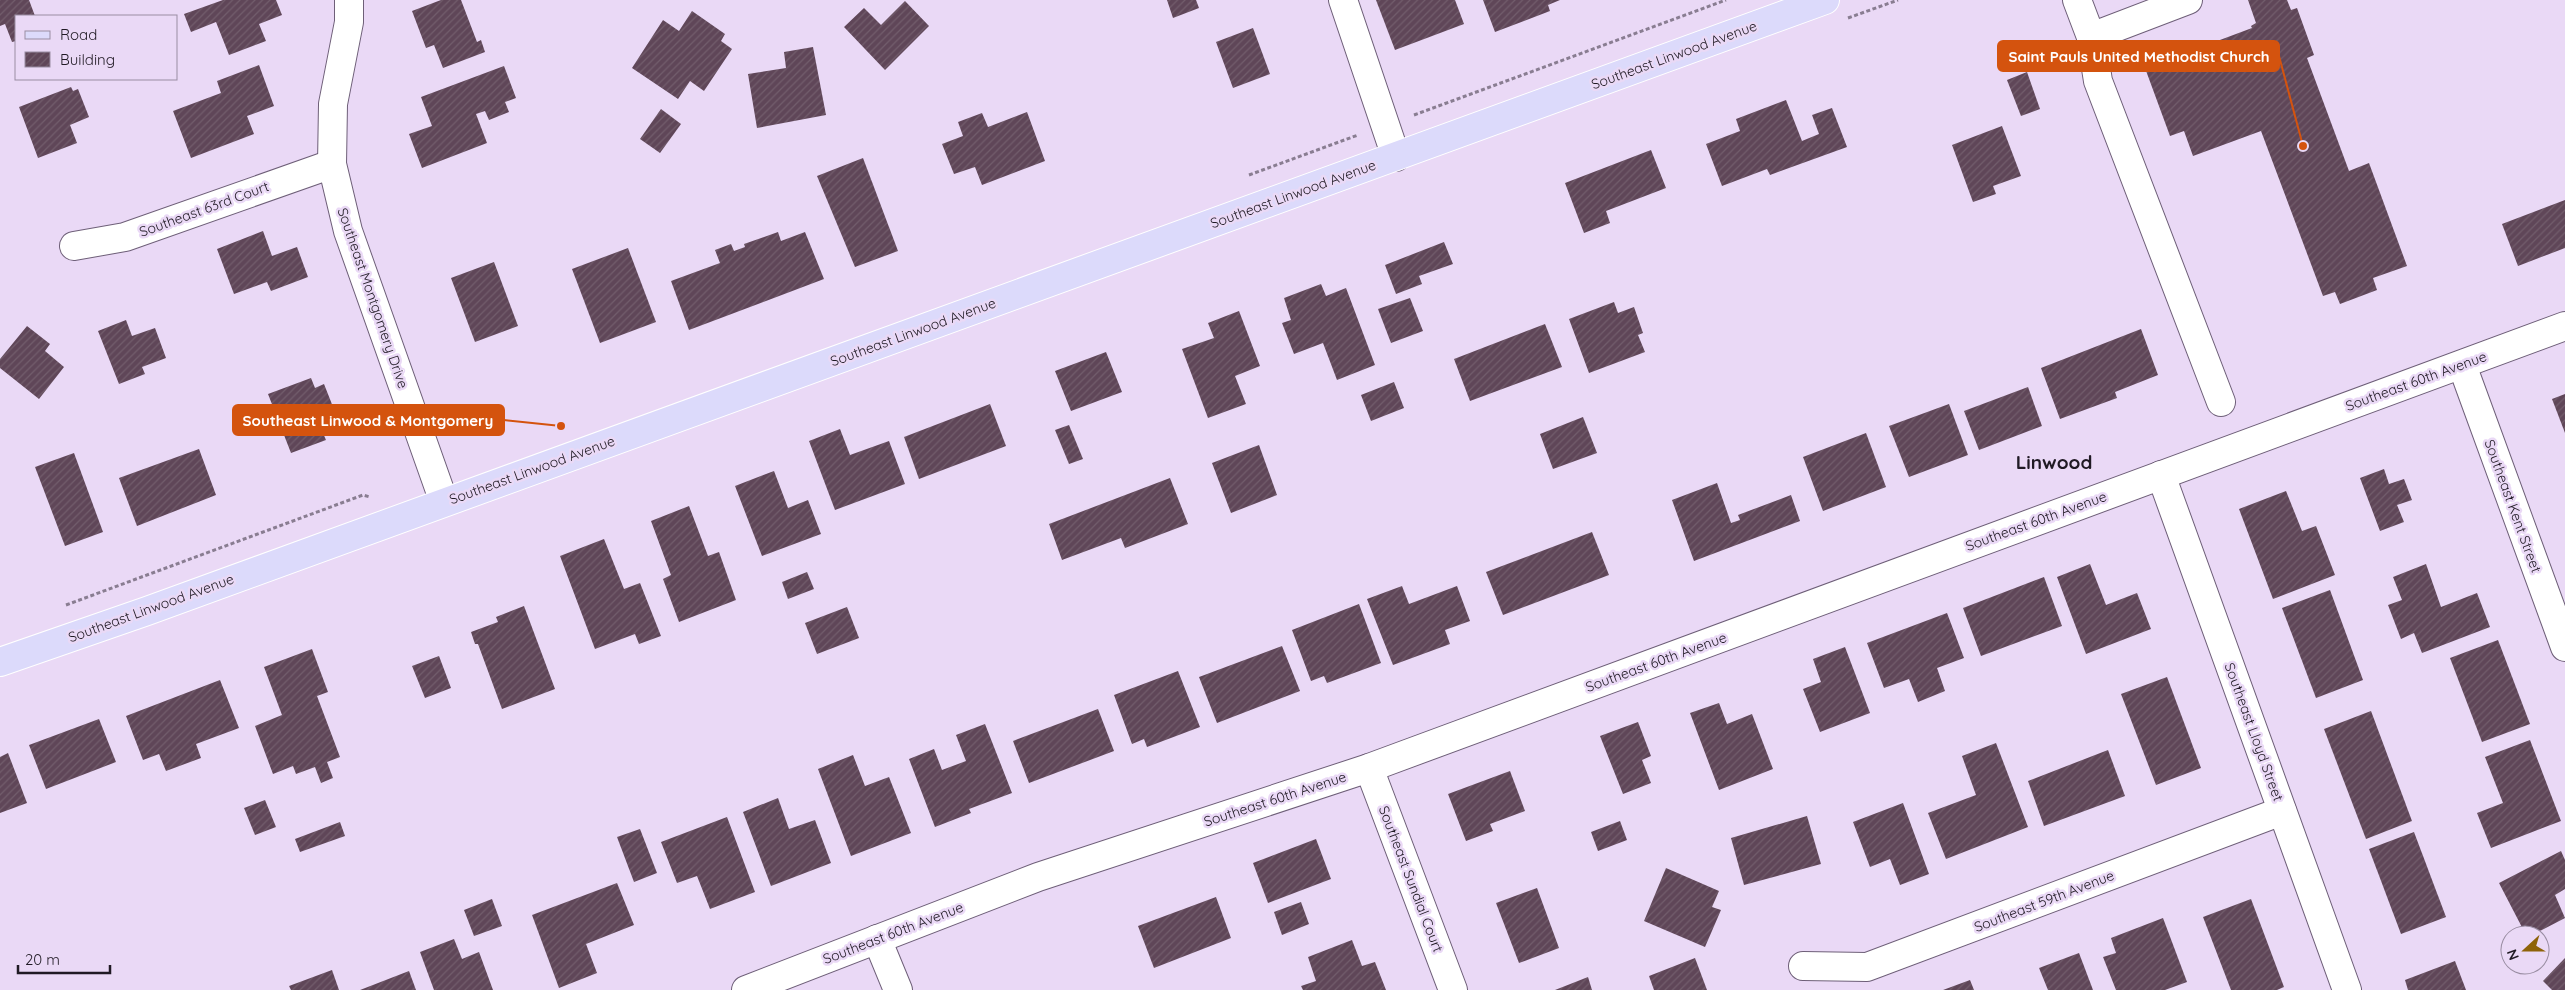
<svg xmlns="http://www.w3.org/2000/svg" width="2565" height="990" font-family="Quicksand,sans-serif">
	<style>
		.building { fill: url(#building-hatch) }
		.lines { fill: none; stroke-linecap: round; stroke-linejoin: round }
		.minor-casing { stroke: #6e5f78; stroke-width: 30 }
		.major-casing { stroke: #fff; stroke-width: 30 }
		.path { stroke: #897d91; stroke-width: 3; stroke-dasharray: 4 2.5; stroke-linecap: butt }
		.minor { stroke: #fff; stroke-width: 28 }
		.major { stroke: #dcdafb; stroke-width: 28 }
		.labels { text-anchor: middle; stroke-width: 5; stroke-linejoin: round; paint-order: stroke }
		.street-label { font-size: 14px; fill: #201a24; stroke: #ead9f6 }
		.district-label { font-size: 19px; font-weight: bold; fill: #201a24; stroke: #ead9f6 }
		.leader { fill: none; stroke: #d4530e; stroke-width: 2 }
		.callout-dot { fill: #d4530e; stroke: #ead9f6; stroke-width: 2 }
		.callout { fill: #d4530e; stroke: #d4530e; stroke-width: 2 }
		.callout-label { font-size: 15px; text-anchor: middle; font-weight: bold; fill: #fff }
	</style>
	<defs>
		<pattern id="building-hatch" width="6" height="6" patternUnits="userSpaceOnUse" patternTransform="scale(1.25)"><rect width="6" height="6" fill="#5f4658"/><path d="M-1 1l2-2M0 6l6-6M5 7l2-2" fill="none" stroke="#725d6c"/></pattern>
	</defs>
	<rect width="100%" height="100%" fill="#ead9f6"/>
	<!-- building -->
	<g class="building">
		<polygon points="0,0 29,0 35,16 16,16 16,41 12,42 5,24 0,26"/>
		<polygon points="223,0 276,0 282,15 259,24 266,41 229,55 216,22 191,32 184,14"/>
		<polygon points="441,0 461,0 477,42 481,40 485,52 443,68 434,45 426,48 412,11"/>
		<polygon points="1167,0 1196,0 1199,8 1173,18"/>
		<polygon points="1376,0 1455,0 1464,24 1395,50"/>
		<polygon points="1483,0 1560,0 1548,5 1550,11 1495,32"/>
		<polygon points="2248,0 2287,0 2291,10 2297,8 2314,55 2307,58 2349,171 2369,163 2407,266 2373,278 2377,290 2340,304 2335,292 2323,296 2261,131 2193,156 2184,131 2170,136 2145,68 2252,28 2251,26 2256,23"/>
		<polygon points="905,1 929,26 885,70 844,27 864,8 881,25"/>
		<polygon points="692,11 725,34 721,41 732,49 704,91 690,81 678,99 632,68 663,20 679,31"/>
		<polygon points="1253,28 1270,74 1233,88 1216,42"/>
		<polygon points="813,47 826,115 757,128 748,74 786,68 784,52"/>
		<polygon points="259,65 274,106 247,116 254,134 191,158 173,111 221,93 217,81"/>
		<polygon points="504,66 516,98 505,102 509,112 489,120 485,111 476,114 487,143 422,168 409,134 432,126 421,97"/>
		<polygon points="2027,72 2040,109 2021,116 2007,80"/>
		<polygon points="71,87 73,91 78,89 89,117 70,125 77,143 38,158 19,107"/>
		<polygon points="1786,100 1802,141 1819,134 1812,115 1832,108 1847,147 1770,175 1767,169 1722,186 1706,144 1740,131 1736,119"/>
		<polygon points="661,109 681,124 660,153 640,139"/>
		<polygon points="1027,112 1045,161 982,185 975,167 954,174 942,144 963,136 958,122 982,113 988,127"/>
		<polygon points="2002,126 2021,176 1993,186 1996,194 1973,202 1952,145"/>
		<polygon points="1651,150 1666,188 1606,211 1610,223 1584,233 1565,183"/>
		<polygon points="863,158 898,251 855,267 817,176"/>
		<polygon points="2565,200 2565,248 2518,266 2502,224"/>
		<polygon points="263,231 272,256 297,247 308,277 271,291 267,282 234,294 217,249"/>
		<polygon points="778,232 781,241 805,232 824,279 689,330 671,281 720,263 715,250 731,244 734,251 745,247 744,244"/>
		<polygon points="1444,242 1453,264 1419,276 1422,284 1396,294 1385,265"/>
		<polygon points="628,248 656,322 600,343 572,269"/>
		<polygon points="494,262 518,326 475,342 451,278"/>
		<polygon points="1321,284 1326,296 1346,288 1375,365 1337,380 1323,343 1294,354 1282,323 1291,320 1284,298"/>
		<polygon points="1410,298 1423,331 1391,343 1378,309"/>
		<polygon points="1614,302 1618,313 1634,307 1643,333 1638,335 1645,352 1589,373 1569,319"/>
		<polygon points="1239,311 1260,366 1235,376 1246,404 1208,418 1182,349 1214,338 1208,323"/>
		<polygon points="126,320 132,336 155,328 166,358 142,367 145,374 119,384 98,331"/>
		<polygon points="1545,324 1562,367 1470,401 1454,359"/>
		<polygon points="27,326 50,344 45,351 64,367 39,399 0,368 0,359"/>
		<polygon points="2141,329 2158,375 2115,392 2117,398 2060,419 2041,368"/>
		<polygon points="1106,352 1122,392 1071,411 1055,371"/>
		<polygon points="311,378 315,388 324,384 337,417 319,424 326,440 291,453 268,394"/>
		<polygon points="1394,382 1404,408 1371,421 1361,395"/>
		<polygon points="2028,387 2042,426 1979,450 1964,411"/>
		<polygon points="2565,394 2565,433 2552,399"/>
		<polygon points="990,404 1006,446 919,479 904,437"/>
		<polygon points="1949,404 1968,455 1909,477 1889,426"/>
		<polygon points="1583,417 1597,453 1553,469 1540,434"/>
		<polygon points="1069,425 1083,459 1069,464 1055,430"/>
		<polygon points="840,429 850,455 889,441 905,484 835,510 809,441"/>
		<polygon points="1866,433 1886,487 1823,511 1803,457"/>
		<polygon points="1259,445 1277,495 1231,513 1212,463"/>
		<polygon points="199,449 216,495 137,526 119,478"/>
		<polygon points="74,453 103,532 65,546 35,467"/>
		<polygon points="2384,469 2389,484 2404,479 2412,500 2397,505 2404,522 2380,531 2360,478"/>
		<polygon points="774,471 788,508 808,500 821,534 762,556 735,486"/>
		<polygon points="1170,478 1188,524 1125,548 1121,538 1062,560 1049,524"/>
		<polygon points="1717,483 1731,523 1740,520 1738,515 1791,495 1800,521 1694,561 1672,500"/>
		<polygon points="2286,491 2302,531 2316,526 2335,575 2273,599 2239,509"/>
		<polygon points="689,506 708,556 719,552 736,600 679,622 663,579 671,575 651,521"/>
		<polygon points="1592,532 1609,575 1503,615 1486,572"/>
		<polygon points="604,539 624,589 640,583 661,636 639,644 635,634 595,649 560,556"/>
		<polygon points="2090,564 2106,605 2137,593 2151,629 2086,654 2057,577"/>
		<polygon points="2426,564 2441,607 2477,593 2490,627 2422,653 2414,633 2401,639 2388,605 2402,600 2393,577"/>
		<polygon points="807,572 814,589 788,599 782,582"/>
		<polygon points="2044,577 2062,626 1981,656 1963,608"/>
		<polygon points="1402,586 1409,604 1457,586 1470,621 1445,630 1450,644 1393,665 1367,599"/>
		<polygon points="2330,590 2363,680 2316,698 2282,608"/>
		<polygon points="1359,604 1381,663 1327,683 1324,676 1311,681 1292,630"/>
		<polygon points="524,606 555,689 502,709 478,644 475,644 471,632 498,622 496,617"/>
		<polygon points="847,607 859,638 817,654 805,623"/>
		<polygon points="1947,613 1964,658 1937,668 1945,691 1918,702 1909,679 1884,688 1867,643"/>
		<polygon points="2498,640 2530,724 2482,742 2450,658"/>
		<polygon points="1282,646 1300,691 1217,723 1199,677"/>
		<polygon points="1845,647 1870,713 1820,732 1803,689 1821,682 1813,659"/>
		<polygon points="312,649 328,692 317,696 340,757 327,762 333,778 321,783 315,767 296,774 293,766 273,774 255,726 282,715 264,667"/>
		<polygon points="439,656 451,688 425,698 412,666"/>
		<polygon points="1178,671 1200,727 1147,747 1144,739 1132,744 1114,695"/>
		<polygon points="2167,677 2201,768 2156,785 2121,694"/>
		<polygon points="220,680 239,728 196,744 201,758 166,771 159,754 143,760 126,716"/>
		<polygon points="1719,703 1727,724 1752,714 1773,769 1719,790 1690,713"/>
		<polygon points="1098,709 1114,751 1029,783 1013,741"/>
		<polygon points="2371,711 2412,821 2366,839 2324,729"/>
		<polygon points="99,719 116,762 46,789 29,745"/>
		<polygon points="1638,722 1651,756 1642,760 1651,783 1623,794 1600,736"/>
		<polygon points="985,724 1012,793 969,809 971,813 935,827 909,759 934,749 942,770 966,761 956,735"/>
		<polygon points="2530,740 2561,821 2491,848 2477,813 2503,803 2485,757"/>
		<polygon points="1996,743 2028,827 1946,859 1928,813 1976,795 1962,756"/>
		<polygon points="2108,750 2125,796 2044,826 2028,781"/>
		<polygon points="8,753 27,803 0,813 0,757"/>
		<polygon points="853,755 865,786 889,777 911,833 851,856 818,769"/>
		<polygon points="1510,771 1525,811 1490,824 1493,831 1466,841 1448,794"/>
		<polygon points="778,798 789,829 815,820 831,863 771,886 743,812"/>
		<polygon points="265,800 276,827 255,835 244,808"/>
		<polygon points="1903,803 1929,874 1900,885 1890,859 1870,867 1853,822"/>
		<polygon points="1807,816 1821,864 1744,885 1731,838"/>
		<polygon points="727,817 755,892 710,909 697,876 677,883 661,842"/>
		<polygon points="1620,821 1627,840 1598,851 1591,832"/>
		<polygon points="340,822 345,836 300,852 295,839"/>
		<polygon points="640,829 657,873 634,882 617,837"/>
		<polygon points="2414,832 2446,917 2401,934 2369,849"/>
		<polygon points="1316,839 1331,879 1268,903 1253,863"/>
		<polygon points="2561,851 2565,860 2565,889 2555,895 2565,918 2532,935 2526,935 2499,883"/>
		<polygon points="1666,868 1719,891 1712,907 1721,910 1705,947 1644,921"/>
		<polygon points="617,883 634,925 586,944 597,973 559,988 532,915"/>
		<polygon points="1537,888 1559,948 1519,963 1496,903"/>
		<polygon points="1216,897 1231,938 1154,968 1138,926"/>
		<polygon points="492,899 502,926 474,936 464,910"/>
		<polygon points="2251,899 2284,987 2277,990 2231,990 2203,917"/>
		<polygon points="1301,902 1309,924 1282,935 1274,912"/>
		<polygon points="2163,918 2187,982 2165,990 2116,990 2103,957 2116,953 2111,938"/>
		<polygon points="454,939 462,959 479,952 493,990 434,990 420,952"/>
		<polygon points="1352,940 1362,966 1375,962 1386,990 1303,990 1301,986 1316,981 1308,957"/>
		<polygon points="2079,953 2093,990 2048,990 2039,968"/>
		<polygon points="1695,958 1707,990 1654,990 1649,976"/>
		<polygon points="2565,958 2565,990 2552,990 2543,981"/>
		<polygon points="2455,961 2466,990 2408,990 2405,980"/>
		<polygon points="332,970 339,990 291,990 289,986"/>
		<polygon points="409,971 416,990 360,990"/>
		<polygon points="1588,977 1592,990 1555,990"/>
		<polygon points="1970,980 1974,990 1943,990"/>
	</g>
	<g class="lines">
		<!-- minor casing -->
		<g class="minor-casing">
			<g id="minor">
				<polyline points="349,0 349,22 333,104 332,164 348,231 444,502"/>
				<polyline points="1343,0 1396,157"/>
				<polyline points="2077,0 2091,37 2188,0"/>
				<polyline points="2091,37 2098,81 2221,402"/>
				<polyline points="74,246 125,237 332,164"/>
				<polyline points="2462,365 2565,647"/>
				<polyline points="2161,475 2347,990"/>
				<polyline points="1369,768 1453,990"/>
				<polyline points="877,939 898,990"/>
				<polyline points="1803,966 1867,967 2282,811"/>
				<polyline points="746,990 1038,877 1369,768 2565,326"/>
			</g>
		</g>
		<!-- major casing -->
		<g class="major-casing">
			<polyline id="major" points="0,662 147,611 1825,0"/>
		</g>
		<!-- path -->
		<g class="path">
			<polyline points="1848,18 1898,0"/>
			<polyline points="1414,115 1726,0"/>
			<polyline points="1249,175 1358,135"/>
			<polyline points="66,605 363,495 370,497"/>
		</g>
		<!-- minor -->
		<use href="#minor" class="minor"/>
		<!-- major -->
		<use href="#major" class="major"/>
	</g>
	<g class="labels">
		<!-- street labels -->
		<g class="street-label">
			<text transform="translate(1674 55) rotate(-20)" y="5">Southeast Linwood Avenue</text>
			<text transform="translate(1293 194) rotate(-20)" y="5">Southeast Linwood Avenue</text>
			<text transform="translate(204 209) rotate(-20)" y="5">Southeast 63rd Court</text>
			<text transform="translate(373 298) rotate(71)" y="5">Southeast Montgomery Drive</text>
			<text transform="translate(913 332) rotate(-20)" y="5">Southeast Linwood Avenue</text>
			<text transform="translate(2416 381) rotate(-20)" y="5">Southeast 60th Avenue</text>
			<text transform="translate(532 470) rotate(-20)" y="5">Southeast Linwood Avenue</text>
			<text transform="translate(2513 506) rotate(70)" y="5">Southeast Kent Street</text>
			<text transform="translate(2036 521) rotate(-20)" y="5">Southeast 60th Avenue</text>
			<text transform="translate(151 608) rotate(-20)" y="5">Southeast Linwood Avenue</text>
			<text transform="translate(1656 662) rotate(-20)" y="5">Southeast 60th Avenue</text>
			<text transform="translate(2254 732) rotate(70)" y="5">Southeast Lloyd Street</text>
			<text transform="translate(1275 799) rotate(-18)" y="5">Southeast 60th Avenue</text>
			<text transform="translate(1411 879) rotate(69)" y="5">Southeast Sundial Court</text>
			<text transform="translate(2044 901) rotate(-21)" y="5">Southeast 59th Avenue</text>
			<text transform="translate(893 933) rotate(-21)" y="5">Southeast 60th Avenue</text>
		</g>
		<!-- district labels -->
		<g class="district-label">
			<text x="2054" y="469">Linwood</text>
		</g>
	</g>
	<!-- callouts -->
	<path class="leader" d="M2303 146L2279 56M561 426L504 420"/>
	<g class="callout-dot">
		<circle cx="2303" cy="146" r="5"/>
		<circle cx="561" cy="426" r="5"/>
	</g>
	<g class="callout">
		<rect x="1998" y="41" width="281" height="30" rx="5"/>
		<rect x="233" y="405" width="271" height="30" rx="5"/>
	</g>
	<g class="callout-label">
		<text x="2139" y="62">Saint Pauls United Methodist Church</text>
		<text x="368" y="426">Southeast Linwood &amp; Montgomery</text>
	</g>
	<!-- legend -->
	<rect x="15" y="15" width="162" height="65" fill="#ead9f6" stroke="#998da2"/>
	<rect x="25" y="31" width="25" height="8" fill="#dcdafb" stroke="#998da2"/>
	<text x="60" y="40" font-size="15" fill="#201a24">Road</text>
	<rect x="25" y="52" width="25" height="15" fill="url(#building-hatch)" stroke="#998da2"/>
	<text x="60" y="65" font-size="15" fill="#201a24">Building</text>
	<!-- north arrow -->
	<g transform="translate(2525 950) rotate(249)"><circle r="24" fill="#ead9f6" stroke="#998da2"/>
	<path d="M0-4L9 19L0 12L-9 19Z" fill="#8e6309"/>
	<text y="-8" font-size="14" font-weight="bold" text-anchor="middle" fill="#201a24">N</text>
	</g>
	<!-- scale -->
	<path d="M18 965v8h92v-8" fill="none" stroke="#201a24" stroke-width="2.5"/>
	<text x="25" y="965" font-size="15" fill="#201a24" stroke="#ead9f6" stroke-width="4" paint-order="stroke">20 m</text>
</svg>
